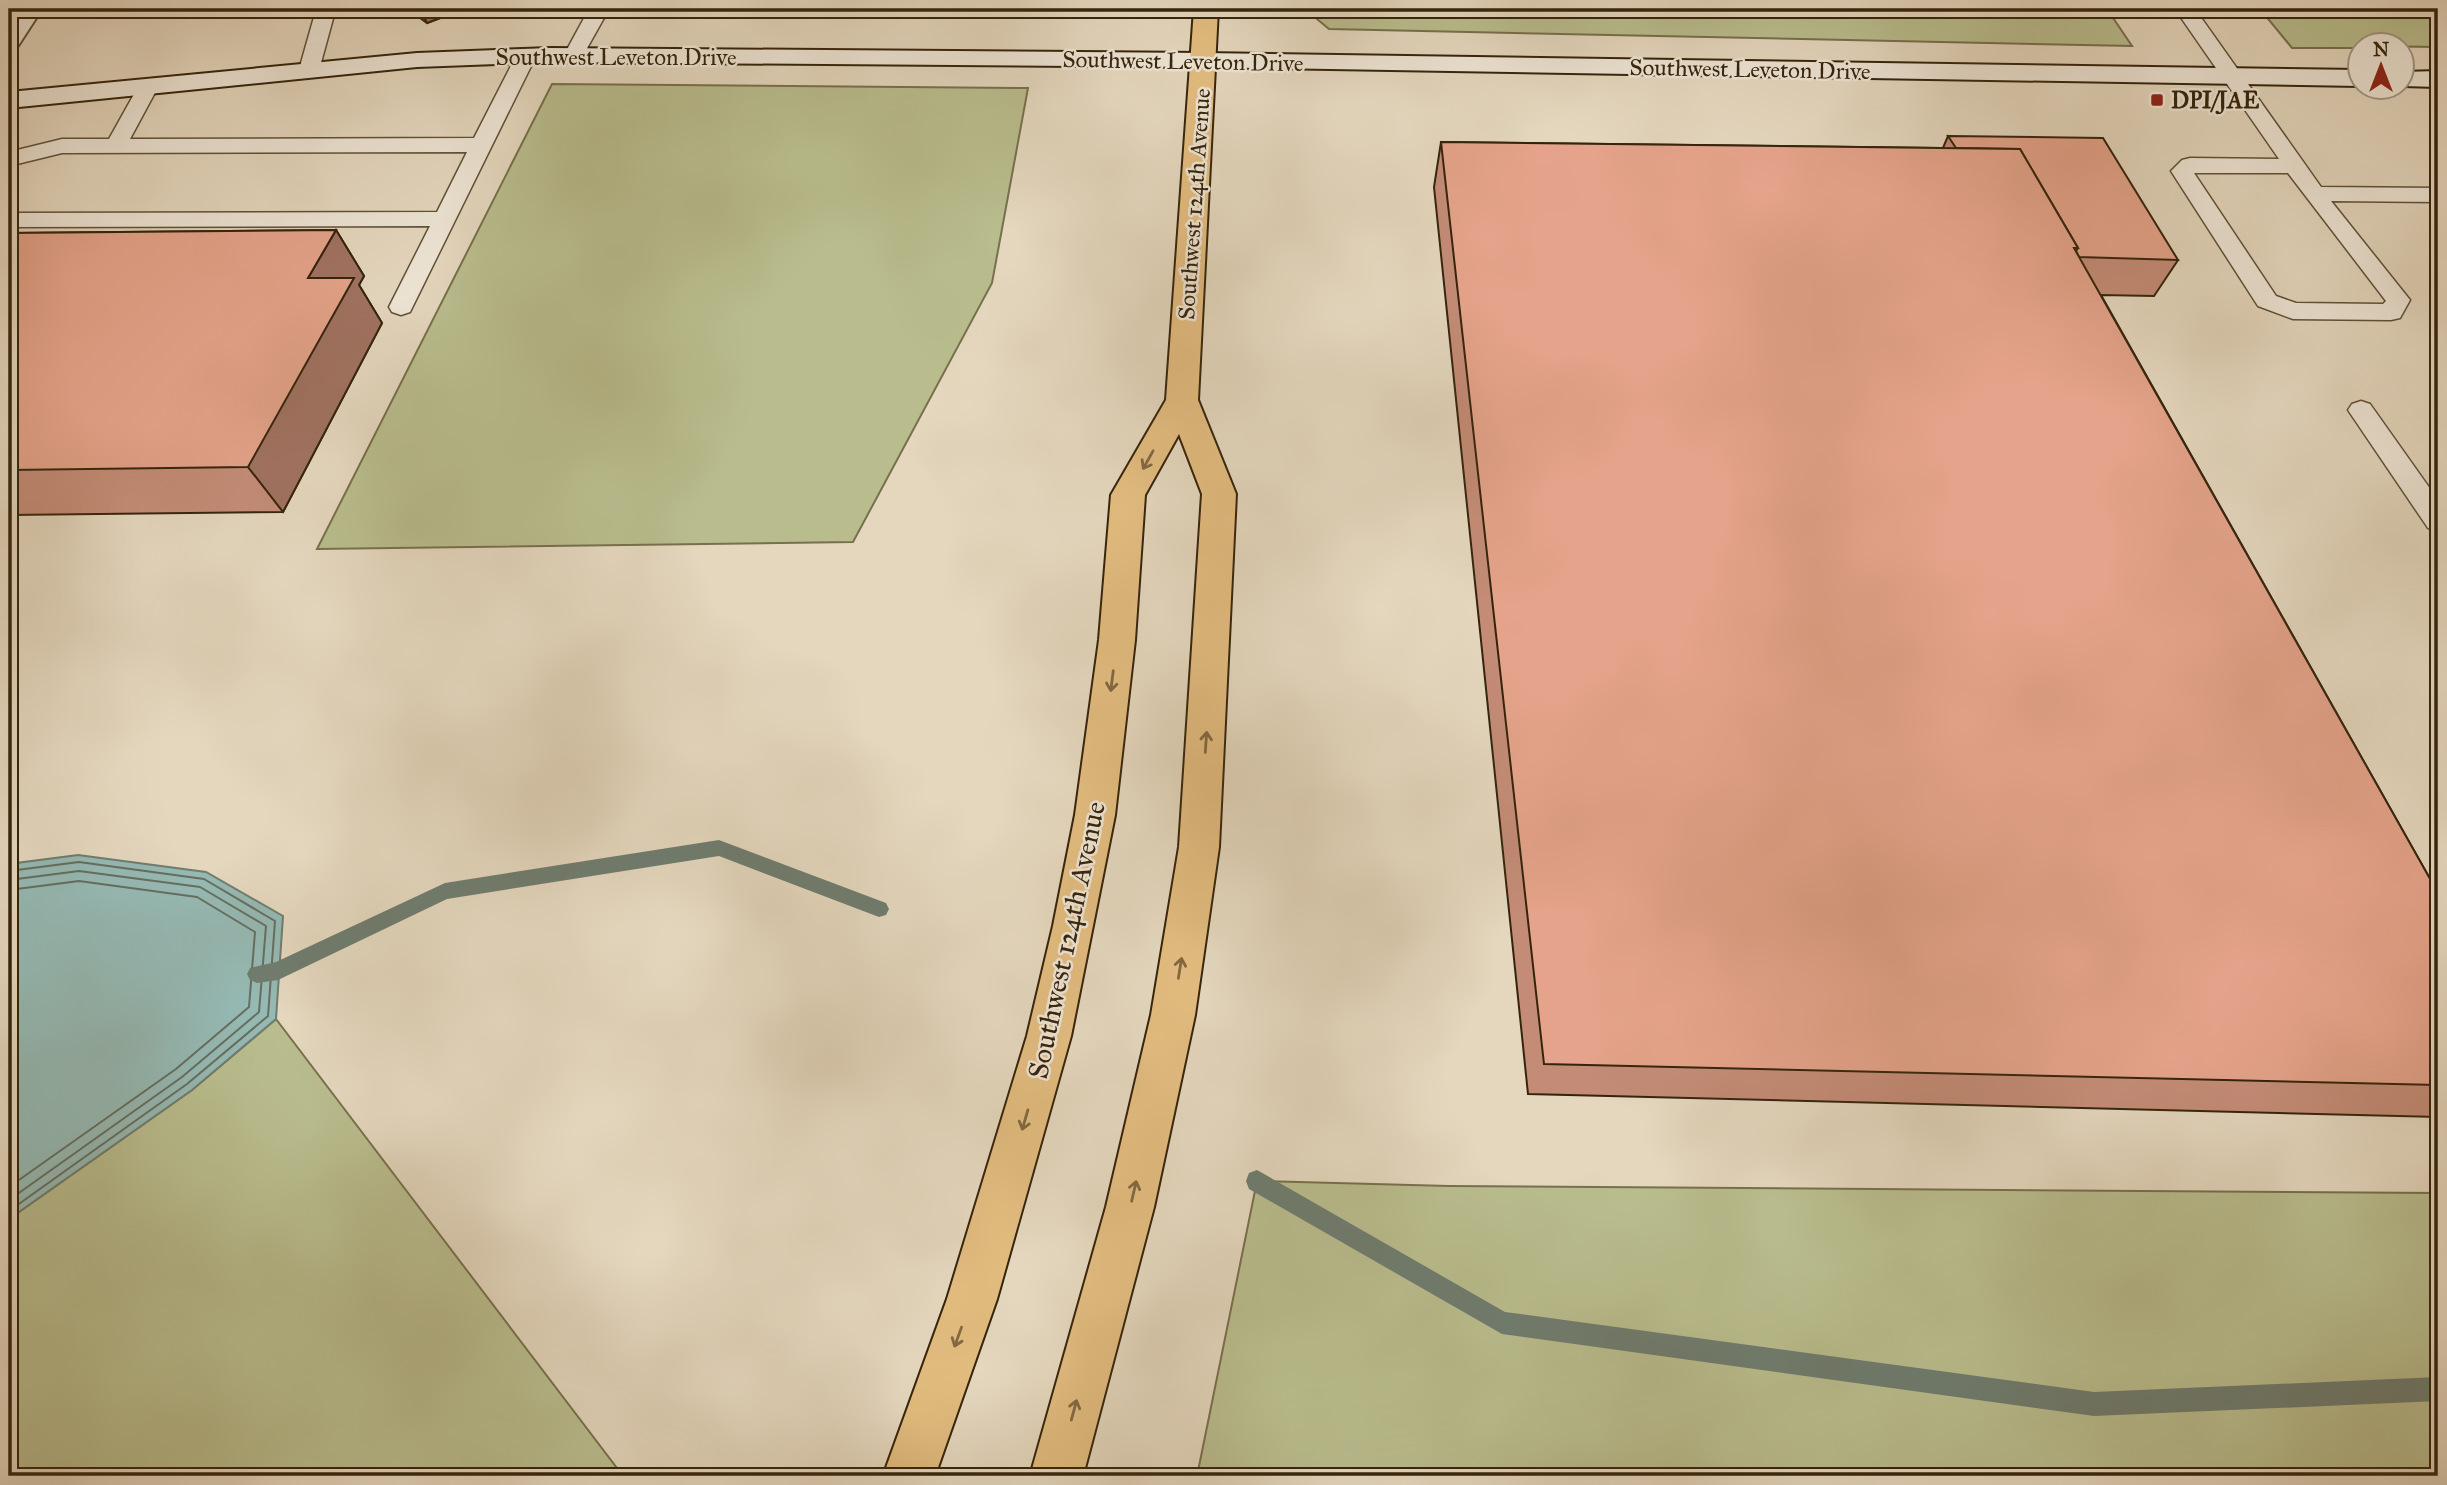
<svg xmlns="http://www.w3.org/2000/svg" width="2447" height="1485" font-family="'IM FELL Great Primer',serif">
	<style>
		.green { fill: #b9bd8e; stroke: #77704d; stroke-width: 2 }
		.water { fill: #95b9b3; stroke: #6f7d70; stroke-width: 2 }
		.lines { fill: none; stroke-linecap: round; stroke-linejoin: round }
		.shore { stroke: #656e60; stroke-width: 2 }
		.stream { fill: #6f7d70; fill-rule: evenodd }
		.lane-casing { stroke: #615138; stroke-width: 3 }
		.street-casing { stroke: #615138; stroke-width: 4 }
		.secondary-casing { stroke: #35240c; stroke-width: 4 }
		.primary-casing { stroke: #35240c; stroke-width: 4 }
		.lane { fill: #ede5d5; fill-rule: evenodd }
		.street { fill: #ede5d5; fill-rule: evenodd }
		.secondary { fill: #ede5d5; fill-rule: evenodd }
		.primary { fill: #e2bc7f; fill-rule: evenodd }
		.wall { fill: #c48c77; stroke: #35240c; stroke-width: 2 }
		.shaded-wall { fill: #a07261; stroke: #35240c; stroke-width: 2 }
		.building { fill: #e4a38a; stroke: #35240c; stroke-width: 2 }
		.oneway { stroke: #836840 }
		.poi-dot { fill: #8f2418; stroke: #ede5d5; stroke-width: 2.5 }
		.labels { text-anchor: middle; stroke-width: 5; stroke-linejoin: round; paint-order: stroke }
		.far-street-label { font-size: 23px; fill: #35240c; stroke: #ede5d5 }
		.far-poi-label { font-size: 23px; font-weight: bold; fill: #35240c; stroke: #ede5d5; text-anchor: start }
		.street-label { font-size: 28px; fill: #35240c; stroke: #ede5d5 }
	</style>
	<rect width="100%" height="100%" fill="#e4d7be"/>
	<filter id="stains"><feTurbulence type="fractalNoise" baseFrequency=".00286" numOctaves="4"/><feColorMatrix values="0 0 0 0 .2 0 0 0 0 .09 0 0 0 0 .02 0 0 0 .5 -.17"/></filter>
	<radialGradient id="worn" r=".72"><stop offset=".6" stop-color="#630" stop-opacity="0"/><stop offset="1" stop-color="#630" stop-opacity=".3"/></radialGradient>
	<!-- green -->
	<g class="green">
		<polygon points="1305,9 2107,9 2132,46 1329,29"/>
		<polygon points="2260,9 2438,9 2438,47 2360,46 2359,48 2292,48"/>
		<polygon points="552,84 1028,88 992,283 853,542 317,549"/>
		<polygon points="276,1019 623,1476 9,1476 9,1219 192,1090"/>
		<polygon points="1257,1181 1449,1186 2438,1193 2438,1476 1197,1476"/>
	</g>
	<!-- water -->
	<polygon class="water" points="78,855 206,872 283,916 276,1019 192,1090 9,1219 9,864"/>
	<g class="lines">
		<!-- shore -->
		<g class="shore">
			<polyline points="9,871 79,862 204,879 275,921 268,1016 187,1084 9,1211"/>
			<polyline points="9,880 79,871 200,887 266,926 259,1012 182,1077 9,1200"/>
			<polyline points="9,890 79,881 197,897 255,932 249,1007 176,1069 9,1187"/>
		</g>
		<!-- stream -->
		<g class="stream">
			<polygon points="719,840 886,903 889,909 886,915 879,917 719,856 447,899 278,980 257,983 250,980 247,974 250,968 276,962 445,883"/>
			<polygon points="1257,1170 1505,1312 2094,1392 2438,1377 2438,1401 2094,1416 1502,1334 1249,1189 1246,1181 1249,1173"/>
		</g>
		<!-- lane casing -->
		<g class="lane-casing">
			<g id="lane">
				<polygon points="306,9 328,9 334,15 319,70 316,74 302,74 299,70 314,17"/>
				<polygon points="589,9 609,9 581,59 567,59 564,55"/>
				<path d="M 2175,9 L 2195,9 L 2321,187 L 2438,188 L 2438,202 L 2331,201 L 2410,300 L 2400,318 L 2391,320 L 2293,319 L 2258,306 L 2171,171 L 2182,160 L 2190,158 L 2279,159 ZM 2194,173 L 2288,173 L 2386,301 L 2383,304 L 2296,303 L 2276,296 Z"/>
				<polygon points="526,50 533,52 536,56 410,312 401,315 392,312 389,307 430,226 9,227 9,213 437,212 467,152 62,153 9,166 9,152 62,139 109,139 138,87 141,83 155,83 158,87 130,139 474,138 516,56 519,52"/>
				<polygon points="2361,401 2370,404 2438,500 2438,531 2428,528 2348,410 2352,404"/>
			</g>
		</g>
		<!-- street casing -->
		<g class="street-casing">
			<polygon id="street" points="18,9 42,9 18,46 9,48 9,23"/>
		</g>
		<!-- secondary casing -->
		<g class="secondary-casing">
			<g id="secondary">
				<polygon points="551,48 1203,53 2360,70 2360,86 1203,67 551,62 417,67 9,108 9,92 417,53"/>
				<polygon points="2438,71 2438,87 2402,86 2402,72"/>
			</g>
		</g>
		<!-- primary casing -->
		<g class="primary-casing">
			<polygon id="primary" points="1194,9 1218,9 1198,400 1236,494 1219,847 1195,1015 1154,1207 1083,1476 1030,1476 1106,1207 1151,1015 1179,847 1202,494 1179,434 1145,495 1135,640 1115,815 1071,1036 997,1299 935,1476 883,1476 947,1299 1027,1036 1053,926 1075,815 1099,640 1111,495 1166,400"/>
		</g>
		<!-- lane -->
		<use href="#lane" class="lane"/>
		<!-- street -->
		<use href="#street" class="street"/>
		<!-- secondary -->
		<use href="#secondary" class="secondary"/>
		<!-- primary -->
		<use href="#primary" class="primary"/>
	</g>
	<!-- wall -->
	<g class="wall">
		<polygon points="408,9 464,9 427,23"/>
		<polygon points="1948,136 2178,260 2154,296 2101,295 2438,893 2438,1117 1528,1094 1434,187 1441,142 1943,148"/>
		<polygon points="336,230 364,276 359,285 382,323 283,512 9,515 9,233"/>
	</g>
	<!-- shaded-wall -->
	<g class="shaded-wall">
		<polygon points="420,9 464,9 427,23"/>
		<polygon points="336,230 364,276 359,285 382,323 283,512 248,467 308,278"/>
	</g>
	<!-- building -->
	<g class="building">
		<polygon points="1948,136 2103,138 2178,260 2079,257 2076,251 2078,248 2020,149 1956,148"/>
		<polygon points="1441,142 2020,149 2078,248 2074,248 2438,893 2438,1085 1544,1064"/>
		<polygon points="336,230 308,278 354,278 248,467 9,470 9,233"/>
	</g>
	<!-- one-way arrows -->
	<defs><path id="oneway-shaft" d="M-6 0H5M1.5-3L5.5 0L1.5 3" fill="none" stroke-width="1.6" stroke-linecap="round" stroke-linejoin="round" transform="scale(1.75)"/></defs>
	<g class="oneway">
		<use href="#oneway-shaft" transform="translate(1148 460) rotate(119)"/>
		<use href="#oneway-shaft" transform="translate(1112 681) rotate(97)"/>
		<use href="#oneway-shaft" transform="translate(1206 742) rotate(-86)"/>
		<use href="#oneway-shaft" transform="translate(1180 968) rotate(-81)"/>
		<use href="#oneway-shaft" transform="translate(1025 1120) rotate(106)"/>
		<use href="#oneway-shaft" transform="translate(1134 1191) rotate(-77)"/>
		<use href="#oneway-shaft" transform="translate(958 1337) rotate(110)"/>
		<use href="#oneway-shaft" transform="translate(1074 1410) rotate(-75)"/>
	</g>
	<!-- markers -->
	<rect class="poi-dot" x="2150" y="93" width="14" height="14" rx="3.5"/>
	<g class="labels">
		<!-- far-street labels -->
		<g class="far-street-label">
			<text x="616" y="65">Southwest Leveton Drive</text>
			<text transform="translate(1183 61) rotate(1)" y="8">Southwest Leveton Drive</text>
			<text transform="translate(1750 69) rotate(1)" y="8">Southwest Leveton Drive</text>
			<text transform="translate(1194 204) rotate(-86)" y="8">Southwest 124th Avenue</text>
		</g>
		<!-- far-poi labels -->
		<g class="far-poi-label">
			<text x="2171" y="108">DPI/JAE</text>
		</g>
		<!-- street labels -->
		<g class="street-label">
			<text transform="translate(1066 940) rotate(-78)" y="10">Southwest 124th Avenue</text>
		</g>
	</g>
	<!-- margin -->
	<rect width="2447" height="1485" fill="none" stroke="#e4d7be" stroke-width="35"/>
	<rect x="10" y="10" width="2426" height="1464" fill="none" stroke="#35240c" stroke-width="3.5"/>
	<rect x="18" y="18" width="2412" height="1450" fill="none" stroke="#35240c" stroke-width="2"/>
	<!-- north arrow -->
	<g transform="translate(2381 66)"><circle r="33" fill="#ede5d5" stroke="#a39885" stroke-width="2"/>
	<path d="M0-5L12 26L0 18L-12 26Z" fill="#8f2418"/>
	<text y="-10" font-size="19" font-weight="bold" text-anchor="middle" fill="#35240c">N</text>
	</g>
	<rect width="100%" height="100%" filter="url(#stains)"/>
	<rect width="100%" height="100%" fill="url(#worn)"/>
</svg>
